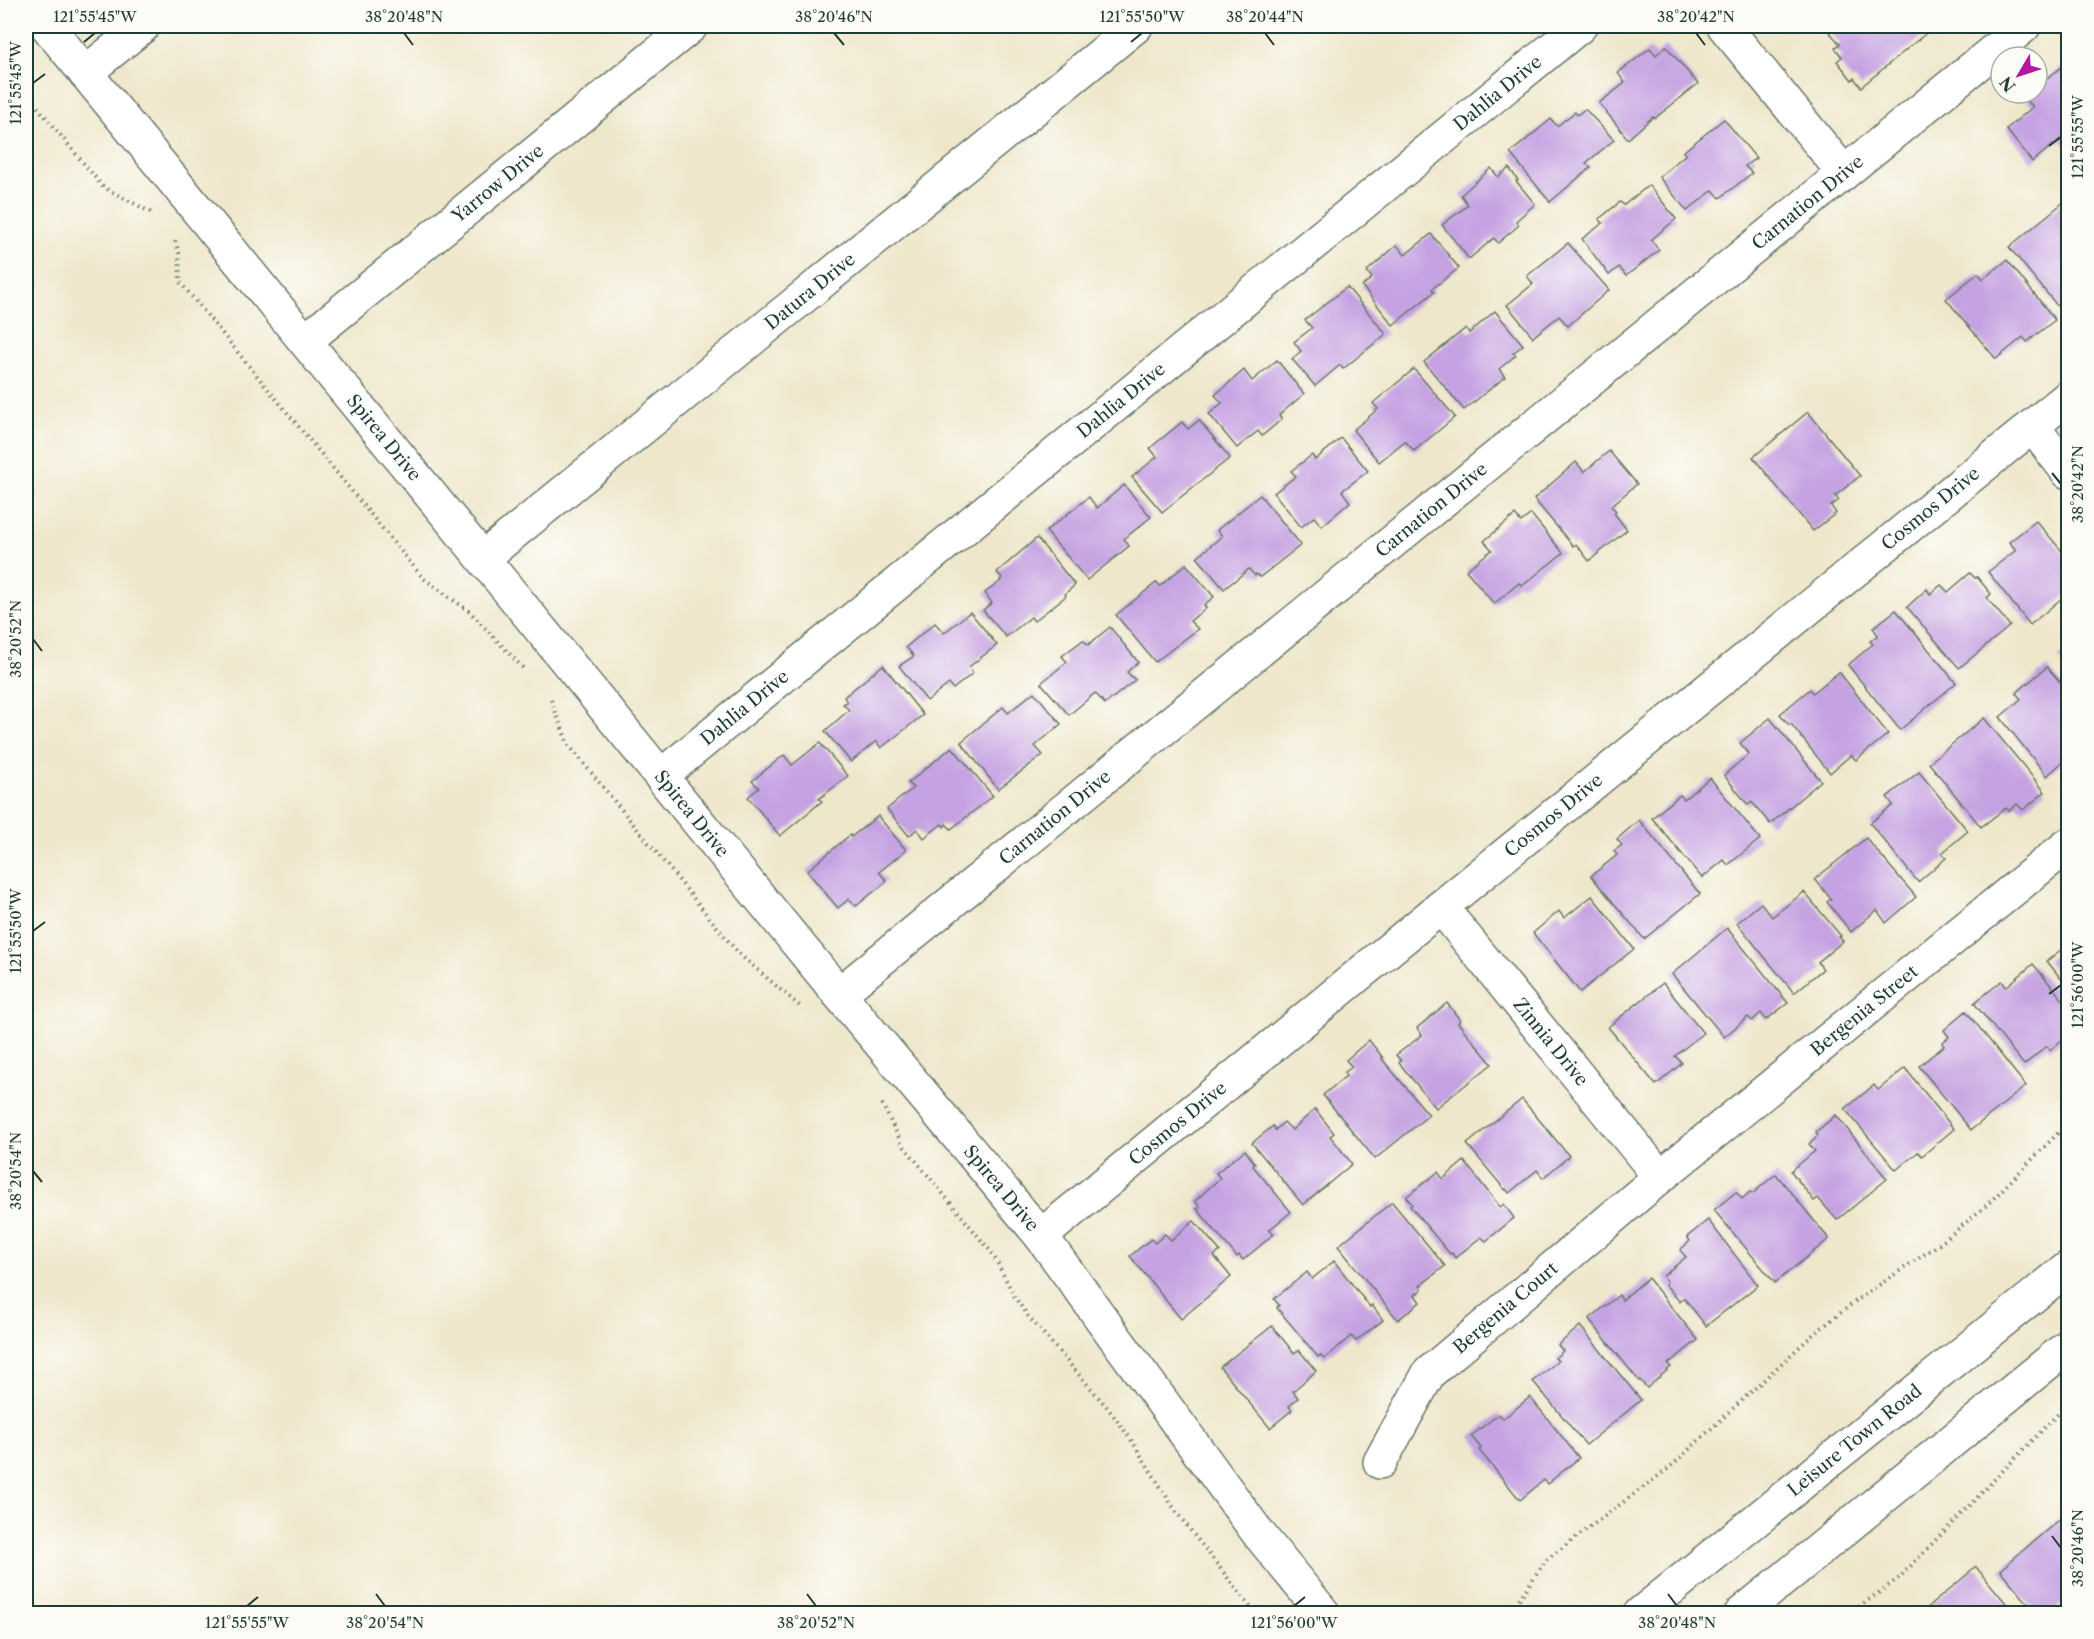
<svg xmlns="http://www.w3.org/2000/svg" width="2094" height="1639" font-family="'Libre Caslon Text',serif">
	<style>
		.building { fill: #c5a2e2 }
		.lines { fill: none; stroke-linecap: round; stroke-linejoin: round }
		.minor-casing { stroke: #687869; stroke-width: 36 }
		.major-casing { stroke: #687869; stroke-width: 36 }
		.path { stroke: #687869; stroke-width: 4; stroke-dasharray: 1.5 4.5; stroke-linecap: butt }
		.minor { stroke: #fff; stroke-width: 33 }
		.major { stroke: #fff; stroke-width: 33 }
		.ticks { fill: none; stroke: #1f3d34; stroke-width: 2 }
		.labels { text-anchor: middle; stroke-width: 4.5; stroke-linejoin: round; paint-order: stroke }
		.street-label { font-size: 18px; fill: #1f3d34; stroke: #fdfcf7 }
		.neatline { fill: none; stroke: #1f3d34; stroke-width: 2 }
		.ticks-label { font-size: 15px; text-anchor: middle; fill: #1f3d34 }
	</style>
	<rect width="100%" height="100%" fill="#fdfcf7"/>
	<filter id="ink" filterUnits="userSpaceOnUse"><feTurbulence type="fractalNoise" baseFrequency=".0167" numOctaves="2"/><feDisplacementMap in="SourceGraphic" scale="12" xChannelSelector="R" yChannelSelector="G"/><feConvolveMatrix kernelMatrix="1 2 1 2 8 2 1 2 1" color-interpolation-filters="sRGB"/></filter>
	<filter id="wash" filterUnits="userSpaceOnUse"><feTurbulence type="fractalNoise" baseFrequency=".008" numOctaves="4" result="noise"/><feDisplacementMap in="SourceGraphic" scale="24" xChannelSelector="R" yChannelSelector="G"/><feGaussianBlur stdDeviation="1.35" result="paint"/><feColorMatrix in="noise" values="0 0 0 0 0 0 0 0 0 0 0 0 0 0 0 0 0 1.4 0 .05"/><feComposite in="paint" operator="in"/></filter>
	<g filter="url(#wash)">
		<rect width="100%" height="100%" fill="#efe7cc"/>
		<g id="blocks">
			<!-- building -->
			<g class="building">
				<polygon points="1824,26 1927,26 1930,30 1861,87 1854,78 1852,80 1837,61 1842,57 1835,48 1840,44"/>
				<polygon points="1666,46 1698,84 1655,118 1653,117 1628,139 1599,103 1625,83 1618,73 1650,48 1656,55"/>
				<polygon points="2067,63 2068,143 2065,145 2060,139 2032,162 2006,129 2033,107 2024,97 2029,93 2037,93 2037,86"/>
				<polygon points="1585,109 1614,140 1586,163 1591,167 1550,202 1510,153 1551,119 1557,126 1575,112 1577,115"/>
				<polygon points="1724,119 1756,158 1745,166 1752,173 1720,198 1713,190 1687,211 1659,177 1686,154 1683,152"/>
				<polygon points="1491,168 1498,177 1509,168 1518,180 1516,181 1535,204 1516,221 1519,225 1498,243 1494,238 1469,259 1442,225 1468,205 1461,195"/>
				<polygon points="1649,185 1676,219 1651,240 1659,250 1626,276 1619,267 1609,275 1582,239 1603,223 1599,219 1620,202 1624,205"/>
				<polygon points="2065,201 2068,205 2068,319 2009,247"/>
				<polygon points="1431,234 1459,268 1432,289 1434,292 1393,325 1362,286 1372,278 1367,271 1397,245 1405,255"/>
				<polygon points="1568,243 1609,290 1568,326 1559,316 1533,337 1507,305 1533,284 1527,276"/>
				<polygon points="2007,260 2055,320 2027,342 2023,337 1996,359 1946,299 1978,273 1983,279"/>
				<polygon points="1347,287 1386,334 1343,369 1340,365 1315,386 1292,359 1301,351 1294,342 1312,328 1305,320"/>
				<polygon points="1495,311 1523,345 1513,353 1516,355 1499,369 1505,377 1464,410 1424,362 1466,328 1469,333"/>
				<polygon points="1277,360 1304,394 1279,415 1282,419 1262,436 1258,431 1237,448 1209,414 1222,403 1215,395 1244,370 1252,381"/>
				<polygon points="1414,369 1455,417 1414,451 1405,441 1379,462 1353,430 1378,409 1373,403"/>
				<polygon points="1808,412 1860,476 1835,496 1839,500 1831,506 1836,513 1813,531 1753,457"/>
				<polygon points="1199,420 1230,458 1162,512 1132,477 1157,457 1150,448 1182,422 1188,429"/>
				<polygon points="1341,438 1368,471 1342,491 1350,502 1322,526 1314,517 1301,527 1274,493 1296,476 1291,471 1312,455 1315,460"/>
				<polygon points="1609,451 1637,484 1611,506 1616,511 1614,513 1627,530 1589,561 1576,544 1573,546 1534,499 1576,462 1584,472"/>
				<polygon points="1124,485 1151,517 1124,539 1129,546 1087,580 1046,531 1089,497 1097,508"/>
				<polygon points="1260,495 1301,545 1260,577 1256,574 1255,576 1249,569 1224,589 1197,557 1222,536 1217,530"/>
				<polygon points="1531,514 1563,553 1522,586 1519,583 1494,604 1466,570 1492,550 1484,541 1515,515 1521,522"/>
				<polygon points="2036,521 2068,558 2068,593 2030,625 1988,572 2016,550 2009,542"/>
				<polygon points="1037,538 1075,585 1065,594 1066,596 1034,621 1031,617 1006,637 983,610 992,603 985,593 1001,581 1000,580 1002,578 997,572"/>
				<polygon points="1186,564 1214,597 1204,605 1206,608 1190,621 1198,629 1155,662 1116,615 1157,582 1160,586"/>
				<polygon points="1970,573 1975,578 1977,577 1991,594 1987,598 2010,626 1959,668 1907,607 1927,589 1930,594 1941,585 1948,592"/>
				<polygon points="1896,610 1956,683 1900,730 1848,665 1873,644 1870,641 1878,635 1873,628"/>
				<polygon points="970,612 997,645 969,667 973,673 953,689 949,684 927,701 899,666 914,656 906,647 935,623 944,633"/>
				<polygon points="1110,627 1138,662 1127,672 1135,680 1105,704 1095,693 1069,715 1041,683 1067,662 1062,656 1083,640 1088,645"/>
				<polygon points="2068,651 2068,670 2059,658"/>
				<polygon points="883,665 923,715 881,748 876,741 851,762 825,731 849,710 843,704 847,702 844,697"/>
				<polygon points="2047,667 2068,691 2068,757 2047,776 2000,717 2021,699 2016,693"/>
				<polygon points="1839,672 1888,734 1856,760 1851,755 1830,773 1791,724 1789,725 1780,714 1810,689 1813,693"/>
				<polygon points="1034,692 1061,724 1035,746 1043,755 998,789 961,742 1003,707 1008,713"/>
				<polygon points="1770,718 1821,781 1770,824 1752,802 1748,805 1724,775 1749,754 1740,743"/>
				<polygon points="1984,718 2045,792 2023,810 2017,804 2009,811 2006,808 1981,827 1929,763"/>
				<polygon points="820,743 848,776 819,799 822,801 780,836 748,797 759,788 752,781 784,755 792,765"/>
				<polygon points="952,747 993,796 951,829 946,824 944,827 942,824 924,838 917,829 909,836 887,809 913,788 908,783"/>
				<polygon points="1919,772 1968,831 1942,853 1946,858 1918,882 1870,823 1893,805 1887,797"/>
				<polygon points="1710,778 1760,839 1728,865 1724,860 1702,878 1652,818 1680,795 1684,799"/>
				<polygon points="878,816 906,850 879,872 887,881 856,906 849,899 838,908 807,871 850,835 851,837"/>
				<polygon points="1639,820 1700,894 1644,939 1591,876 1617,855 1614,851 1622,845 1617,839"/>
				<polygon points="1866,838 1916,897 1886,923 1877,910 1851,932 1827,902 1831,899 1815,879"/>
				<polygon points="1804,892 1841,936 1839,937 1843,941 1818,962 1823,969 1794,993 1737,923 1761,903 1772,917"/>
				<polygon points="1592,896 1634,949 1580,992 1533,933 1559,911 1564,918"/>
				<polygon points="2068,924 2068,936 2062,928"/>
				<polygon points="1727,928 1788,1003 1766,1020 1761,1013 1752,1021 1748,1017 1724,1037 1672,974"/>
				<polygon points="2068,944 2068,984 2067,986 2047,961"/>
				<polygon points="2033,964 2068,1006 2068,1035 2050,1050 2047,1046 2024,1065 1974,1003 2002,981 2006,987"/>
				<polygon points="1663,983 1703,1033 1675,1056 1682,1063 1656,1085 1608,1027"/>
				<polygon points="1447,1003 1460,1020 1458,1023 1492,1064 1436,1108 1399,1063 1401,1061 1396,1055 1422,1035 1417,1028"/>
				<polygon points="1966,1011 2026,1086 1971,1130 1919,1066 1944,1046 1942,1043 1949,1037 1944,1030"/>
				<polygon points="1369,1040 1383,1058 1382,1059 1429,1115 1375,1159 1323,1095 1346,1076 1344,1073 1352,1067 1346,1060"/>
				<polygon points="1905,1068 1954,1129 1922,1156 1918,1152 1896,1170 1845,1109 1874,1085 1878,1090"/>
				<polygon points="1522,1099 1569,1156 1543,1178 1537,1170 1509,1193 1506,1189 1505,1190 1467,1144"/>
				<polygon points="1315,1109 1334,1133 1330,1136 1352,1164 1303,1205 1252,1143 1273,1126 1275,1130 1284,1122 1292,1130"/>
				<polygon points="1836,1115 1887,1179 1837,1220 1818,1198 1814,1201 1791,1171 1815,1151 1809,1144 1818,1135 1816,1132"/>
				<polygon points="1245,1150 1255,1164 1253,1166 1291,1212 1269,1230 1274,1234 1243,1260 1239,1255 1237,1257 1197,1209 1200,1207 1195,1201 1220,1178 1216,1173"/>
				<polygon points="1464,1161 1500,1207 1504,1204 1514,1218 1486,1241 1481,1237 1455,1258 1452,1253 1450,1254 1410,1206 1412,1204 1406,1197 1438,1172 1443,1179"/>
				<polygon points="1776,1174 1829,1239 1775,1283 1714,1210 1736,1192 1742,1199 1750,1192 1752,1194"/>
				<polygon points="1392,1202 1445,1266 1420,1286 1422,1289 1415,1295 1420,1302 1398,1320 1338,1246"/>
				<polygon points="1708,1220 1758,1285 1706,1326 1684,1298 1680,1302 1665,1284 1667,1282 1663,1276 1686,1257 1680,1250 1690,1241 1687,1237"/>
				<polygon points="1194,1221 1220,1251 1214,1256 1231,1277 1181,1319 1130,1256 1151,1239 1155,1243 1165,1234 1171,1240"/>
				<polygon points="1334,1261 1370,1307 1372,1305 1383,1320 1356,1341 1351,1336 1324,1359 1320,1355 1318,1357 1277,1308 1279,1305 1274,1299 1307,1272 1312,1279"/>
				<polygon points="1648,1278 1698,1340 1668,1364 1671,1367 1647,1388 1640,1380 1639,1381 1589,1319 1619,1295 1622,1300"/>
				<polygon points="1272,1326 1294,1353 1299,1350 1316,1371 1293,1391 1298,1398 1289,1406 1292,1410 1270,1428 1220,1367"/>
				<polygon points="1580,1326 1641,1400 1586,1445 1533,1381 1558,1361 1555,1358 1563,1351 1558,1345"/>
				<polygon points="1530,1397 1579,1458 1547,1484 1544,1480 1520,1500 1479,1450 1481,1448 1471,1436 1499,1414 1503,1419"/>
				<polygon points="2061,1518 2068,1527 2068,1598 2051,1614 2037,1614 2000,1570"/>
				<polygon points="1976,1567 2015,1614 1920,1614"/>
			</g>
		</g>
	</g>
	<g filter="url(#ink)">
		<use href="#blocks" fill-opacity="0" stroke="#687869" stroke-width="1.5"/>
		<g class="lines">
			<!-- minor casing -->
			<g class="minor-casing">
				<g id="minor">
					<path id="s1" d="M 47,26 L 839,994 L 1041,1236 L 1258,1533 L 1324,1614"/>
					<polyline points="1724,26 1844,173"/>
					<polyline points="85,73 143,26"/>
					<path id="s2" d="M 305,341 L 691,26"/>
					<polyline points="2032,426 2068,472"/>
					<path id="s3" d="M 483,558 L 1136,26"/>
					<path id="s4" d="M 661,776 L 1580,26"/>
					<path id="s5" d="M 1441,907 L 1660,1177"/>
					<path id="s6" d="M 839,994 L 2024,26"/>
					<path id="s7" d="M 1041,1236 L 1441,907 L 2068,397"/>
					<path id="s8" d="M 1380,1462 L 1429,1373 L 1660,1177 L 2068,845"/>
				</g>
			</g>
			<!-- major casing -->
			<g class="major-casing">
				<g id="major">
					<path id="s9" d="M 1640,1614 L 2068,1268"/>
					<polyline points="1741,1614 2068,1346"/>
				</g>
			</g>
			<!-- path -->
			<g class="path">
				<polyline points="26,93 103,187 154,214"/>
				<polyline points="175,241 179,253 180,282 423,578 470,612 523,668"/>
				<polyline points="551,700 568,744 739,954 802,1008"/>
				<polyline points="882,1104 902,1144 992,1253 1016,1299 1028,1316 1107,1407 1130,1438 1177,1513 1256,1614"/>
				<polyline points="1509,1614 1546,1560 1669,1468 1810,1337 1857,1300 1941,1243 1987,1205 2068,1123"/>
				<polyline points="1849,1614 1899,1578 2058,1414 2068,1406"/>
			</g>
			<!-- minor -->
			<use href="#minor" class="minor"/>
			<!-- major -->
			<use href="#major" class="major"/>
		</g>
	</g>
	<!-- ticks -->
	<path class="ticks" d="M 404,33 L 413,45M 834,33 L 844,45M 1265,33 L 1274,45M 1696,33 L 1705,45M 84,42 L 95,33M 1131,42 L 1142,33M 33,83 L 45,74M 2049,146 L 2061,137M 2052,473 L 2061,484M 33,639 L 42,651M 33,931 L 45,922M 2049,994 L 2061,985M 33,1171 L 42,1182M 2052,1536 L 2061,1548M 376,1594 L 385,1606M 807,1594 L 816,1606M 1668,1594 L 1677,1606M 247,1606 L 258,1597M 1294,1606 L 1305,1597"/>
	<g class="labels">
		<!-- street labels -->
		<g class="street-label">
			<text dy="6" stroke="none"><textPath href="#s4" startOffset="1080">Dahlia Drive</textPath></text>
			<text dy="6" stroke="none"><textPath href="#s2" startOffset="249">Yarrow Drive</textPath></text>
			<text dy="6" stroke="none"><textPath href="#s6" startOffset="1251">Carnation Drive</textPath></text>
			<text dy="6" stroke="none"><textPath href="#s3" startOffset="422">Datura Drive</textPath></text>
			<text dy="6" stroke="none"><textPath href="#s4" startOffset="594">Dahlia Drive</textPath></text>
			<text dy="6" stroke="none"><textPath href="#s1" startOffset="532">Spirea Drive</textPath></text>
			<text dy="6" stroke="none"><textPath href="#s7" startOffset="1149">Cosmos Drive</textPath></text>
			<text dy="6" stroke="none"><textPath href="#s6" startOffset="765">Carnation Drive</textPath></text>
			<text dy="6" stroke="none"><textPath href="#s4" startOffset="108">Dahlia Drive</textPath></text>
			<text dy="6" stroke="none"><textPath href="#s1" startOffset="1018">Spirea Drive</textPath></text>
			<text dy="6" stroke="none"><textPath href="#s7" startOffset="663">Cosmos Drive</textPath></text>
			<text dy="6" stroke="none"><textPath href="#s6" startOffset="279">Carnation Drive</textPath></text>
			<text dy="6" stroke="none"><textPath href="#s8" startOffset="668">Bergenia Street</textPath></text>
			<text dy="6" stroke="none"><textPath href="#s5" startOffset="174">Zinnia Drive</textPath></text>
			<text dy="6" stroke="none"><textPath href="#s7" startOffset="177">Cosmos Drive</textPath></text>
			<text dy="6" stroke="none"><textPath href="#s1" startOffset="1504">Spirea Drive</textPath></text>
			<text dy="6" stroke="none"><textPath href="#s8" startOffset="202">Bergenia Court</textPath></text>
			<text dy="6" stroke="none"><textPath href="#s9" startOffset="276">Leisure Town Road</textPath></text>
		</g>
	</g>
	<!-- margin -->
	<rect width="2094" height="1639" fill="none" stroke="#fdfcf7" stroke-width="66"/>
	<!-- north arrow -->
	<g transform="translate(2019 75) rotate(231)"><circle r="28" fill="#fdfcf7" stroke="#a4b0a9" stroke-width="1.5"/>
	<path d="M0-4.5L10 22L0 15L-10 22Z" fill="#b5179e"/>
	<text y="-9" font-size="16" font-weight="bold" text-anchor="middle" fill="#1f3d34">N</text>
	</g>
	<rect x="33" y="33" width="2028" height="1573" class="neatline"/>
	<g class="ticks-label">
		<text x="95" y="22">121°55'45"W</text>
		<text x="404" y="22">38°20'48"N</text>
		<text x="834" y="22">38°20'46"N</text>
		<text x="1142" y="22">121°55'50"W</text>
		<text x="1265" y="22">38°20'44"N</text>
		<text x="1696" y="22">38°20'42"N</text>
		<text transform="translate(16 83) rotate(-90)" y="5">121°55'45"W</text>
		<text transform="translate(2078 137) rotate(-90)" y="5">121°55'55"W</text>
		<text transform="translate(2078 484) rotate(-90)" y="5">38°20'42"N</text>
		<text transform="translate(16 639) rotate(-90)" y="5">38°20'52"N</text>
		<text transform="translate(16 931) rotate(-90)" y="5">121°55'50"W</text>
		<text transform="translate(2078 985) rotate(-90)" y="5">121°56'00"W</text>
		<text transform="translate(16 1171) rotate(-90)" y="5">38°20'54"N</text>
		<text transform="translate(2078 1548) rotate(-90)" y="5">38°20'46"N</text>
		<text x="247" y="1628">121°55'55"W</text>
		<text x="385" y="1628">38°20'54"N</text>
		<text x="816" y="1628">38°20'52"N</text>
		<text x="1294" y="1628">121°56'00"W</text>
		<text x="1677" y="1628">38°20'48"N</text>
	</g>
</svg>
